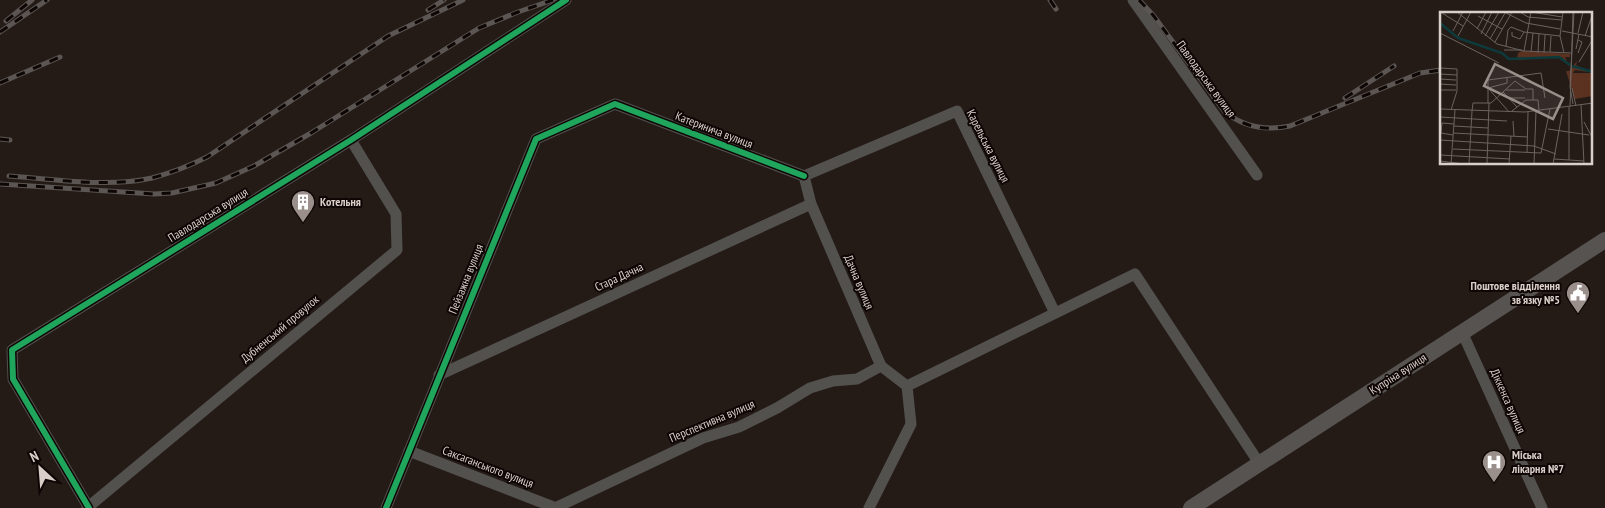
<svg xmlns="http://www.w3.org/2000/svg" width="1605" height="508" font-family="'PT Sans Narrow',sans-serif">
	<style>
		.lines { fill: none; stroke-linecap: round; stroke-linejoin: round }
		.street { stroke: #53514e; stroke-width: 11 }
		.secondary { stroke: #565350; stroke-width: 16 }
		.rail-casing { stroke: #5b5653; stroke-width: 5 }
		.rail { stroke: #0d0604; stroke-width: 3; stroke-dasharray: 9; stroke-linecap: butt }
		.cycleway-casing { stroke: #0d0604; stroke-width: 9 }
		.cycleway { stroke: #20a55d; stroke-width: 6 }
		.labels { text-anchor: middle; stroke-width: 4; stroke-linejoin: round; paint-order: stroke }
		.street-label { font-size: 12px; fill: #dacec9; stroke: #0d0604 }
		.poi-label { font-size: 12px; font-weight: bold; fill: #dacec9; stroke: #0d0604; text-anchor: start }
		.inset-river { fill: none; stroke: #0d3b3c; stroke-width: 2.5 }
		.inset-road { fill: none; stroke: #6d635e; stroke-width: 1 }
		.view { fill: #9a8f8b; fill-opacity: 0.15; stroke: #9a8f8b; stroke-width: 2.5 }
		.inset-edge { fill: none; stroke: #dacec9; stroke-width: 2.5 }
	</style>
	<rect width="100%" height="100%" fill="#241b17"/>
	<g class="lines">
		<!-- street -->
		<g class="street">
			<polyline points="1133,0 1257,175"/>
			<polyline points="804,176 957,111 1055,313"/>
			<polyline points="804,176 811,204 881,366 907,386"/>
			<polyline points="1462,332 1542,508"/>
			<polyline points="439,375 811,204"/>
			<polyline points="907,386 1135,274 1259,463"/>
			<polyline points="409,451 556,508"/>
			<polyline points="87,508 397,250 396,214 351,140"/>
			<polyline points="89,508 13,379 12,350 351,140 566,0"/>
			<polyline points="386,508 536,139 615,104 804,176"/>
			<polyline points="555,508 703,438 739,427 777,408 810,388 833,381 857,379 881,366"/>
			<polyline points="869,508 911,424 907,386"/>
		</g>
		<!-- secondary -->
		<polyline class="secondary" points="1191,508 1605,240"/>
		<!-- rail casing -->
		<g class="rail-casing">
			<g id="rail">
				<polyline points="1050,0 1056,9"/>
				<path d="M 1139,0 L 1153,15 L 1225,112 C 1245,128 1266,131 1290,126 L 1420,73 L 1441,70"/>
				<polyline points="428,10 444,0"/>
				<polyline points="6,21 32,0"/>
				<polyline points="0,32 47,0"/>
				<polyline points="0,83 60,57"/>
				<polyline points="1345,98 1394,66"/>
				<polyline points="0,139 10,140"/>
				<path d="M 9,176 C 55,179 106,188 152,178 C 171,173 189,166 207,157 L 388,36 L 463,0"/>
				<polyline points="0,184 154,194 172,193 216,183 254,166 311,133 479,28 518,12 553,0"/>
			</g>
		</g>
		<!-- rail -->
		<use href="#rail" class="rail"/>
		<!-- cycleway casing -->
		<g class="cycleway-casing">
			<g id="cycleway">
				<polyline points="89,508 13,379 12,350 351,140 566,0"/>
				<polyline points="386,508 536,139 615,104 804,176"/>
			</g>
		</g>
		<!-- cycleway -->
		<use href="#cycleway" class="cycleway"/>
	</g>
	<!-- icons -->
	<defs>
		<g id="building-pin" transform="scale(1.25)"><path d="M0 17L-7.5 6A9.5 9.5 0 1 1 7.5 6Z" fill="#9a8f8b" stroke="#0d0604"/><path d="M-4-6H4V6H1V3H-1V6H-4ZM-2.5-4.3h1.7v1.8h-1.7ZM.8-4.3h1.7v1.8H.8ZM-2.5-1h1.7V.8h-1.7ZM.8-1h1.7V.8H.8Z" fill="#fff"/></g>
		<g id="civic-pin" transform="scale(1.25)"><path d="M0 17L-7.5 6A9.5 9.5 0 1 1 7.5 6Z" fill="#9a8f8b" stroke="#0d0604"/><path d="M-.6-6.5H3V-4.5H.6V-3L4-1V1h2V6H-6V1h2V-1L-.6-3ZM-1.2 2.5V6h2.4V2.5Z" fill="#fff"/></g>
		<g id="hospital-pin" transform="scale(1.25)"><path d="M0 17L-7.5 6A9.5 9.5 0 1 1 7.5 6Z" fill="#9a8f8b" stroke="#0d0604"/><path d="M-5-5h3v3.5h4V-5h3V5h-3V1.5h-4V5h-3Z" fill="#fff"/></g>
	</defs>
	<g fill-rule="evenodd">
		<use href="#building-pin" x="303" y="202"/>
		<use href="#civic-pin" x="1578" y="293"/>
		<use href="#hospital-pin" x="1494" y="462"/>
	</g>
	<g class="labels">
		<!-- street labels -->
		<g class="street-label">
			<text transform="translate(1206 79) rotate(54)" y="4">Павлодарська вулиця</text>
			<text transform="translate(714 130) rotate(21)" y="4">Катеринича вулиця</text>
			<text transform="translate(988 146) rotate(63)" y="4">Карельська вулиця</text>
			<text transform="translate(208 215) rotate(-32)" y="4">Павлодарська вулиця</text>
			<text transform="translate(619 277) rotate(-25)" y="4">Стара Дачна</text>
			<text transform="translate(466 279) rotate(-68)" y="4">Пейзажна вулиця</text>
			<text transform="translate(859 282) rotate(67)" y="4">Дачна вулиця</text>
			<text transform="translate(280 329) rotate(-40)" y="4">Дубненський провулок</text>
			<text transform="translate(1398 374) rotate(-33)" y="4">Купріна вулиця</text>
			<text transform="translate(1508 401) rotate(66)" y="4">Діккенса вулиця</text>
			<text transform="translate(712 421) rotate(-23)" y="4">Перспективна вулиця</text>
			<text transform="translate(488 467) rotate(21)" y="4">Саксаганського вулиця</text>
		</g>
		<!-- poi labels -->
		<g class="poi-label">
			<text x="320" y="206">Котельня</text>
			<text x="1560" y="290" text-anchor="end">Поштове відділення<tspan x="1560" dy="14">зв'язку №5</tspan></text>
			<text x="1512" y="459">Міська<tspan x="1512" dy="14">лікарня №7</tspan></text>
		</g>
	</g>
	<!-- overview -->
	<g transform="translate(1440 12)">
		<rect width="152" height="152" fill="#241b17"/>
		<path d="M 82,39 L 130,42 L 130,45 L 125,45 L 129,55 L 122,45 L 77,48 L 78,41 ZM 137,49 L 136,53 L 148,60 L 135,58 L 133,61 L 152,61 L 152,84 L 135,87 L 126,59 L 129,59 Z" fill="#5b3220"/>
		<path class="inset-river" d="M 0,11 L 18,26 L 62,41 L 69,47 L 119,45 L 130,53M 132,54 L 153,60"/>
		<path class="inset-road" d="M 17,0 L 57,32 L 84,39 L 131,41M 64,0 L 86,11 L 120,17M 80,0 L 88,5 L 122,8M 91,0 L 122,5M 123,0 L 120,24 L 124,41M 2,1 L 23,14M 38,4 L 62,17M 37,17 L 46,0M 68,18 L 71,15 L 84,20 L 120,24M 13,19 L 23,0M 122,19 L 153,25M 72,20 L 72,24 L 80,27 L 84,20M 0,21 L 59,51M 138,21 L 143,0M 41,22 L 52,0M 18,24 L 31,0M 45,24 L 59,0M 145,24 L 153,1M 50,27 L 65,1M 138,28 L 142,30 L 138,41M 55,30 L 72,0M 66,34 L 68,18M 136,37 L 139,22M 64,38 L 82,38M 84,39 L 91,0M 91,40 L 93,21M 110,40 L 111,24M 98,41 L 99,22M 104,41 L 105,23M 139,50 L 153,27M 0,56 L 17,57 L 17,79 L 11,98M 0,62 L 17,63M 0,67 L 16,68M 0,72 L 16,73M 132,76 L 136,94M 86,77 L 93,77 L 93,88M 0,78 L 16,78M 66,78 L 85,78M 63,80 L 77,95M 68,86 L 85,86M 86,88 L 98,88 L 99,98M 48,91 L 48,76 L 67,71 L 67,66M 133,92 L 130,75 L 134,0M 141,93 L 144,152M 130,95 L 133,0M 0,97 L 85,100 L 153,91M 32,99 L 33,91 L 51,91 L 75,69 L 86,77M 72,99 L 86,88M 69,100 L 48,76 L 48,68 L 101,61 L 105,86M 0,105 L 67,109M 73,109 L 74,124M 144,110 L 153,127M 14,114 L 48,116M 108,117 L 149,123M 13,121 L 88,125M 13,123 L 1,121 L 2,111 L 14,112M 0,128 L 94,134 L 116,142M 13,137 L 101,141 L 110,97M 87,141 L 88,100M 0,143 L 70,147M 114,147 L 144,149M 129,148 L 129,95M 0,149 L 24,152M 11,152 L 15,98M 29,152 L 32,99M 35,152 L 63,152M 47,152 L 49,91M 69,152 L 71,124M 94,152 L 96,99M 113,152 L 122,102"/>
		<path class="view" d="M 55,52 L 123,86 L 113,107 L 44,74 Z"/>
		<rect width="152" height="152" class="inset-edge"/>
	</g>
	<!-- north arrow -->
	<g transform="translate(40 468) rotate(334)" stroke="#0d0604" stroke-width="4" paint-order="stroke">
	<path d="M0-4L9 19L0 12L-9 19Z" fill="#dacec9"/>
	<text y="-8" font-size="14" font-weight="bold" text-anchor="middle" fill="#dacec9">N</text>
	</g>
</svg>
